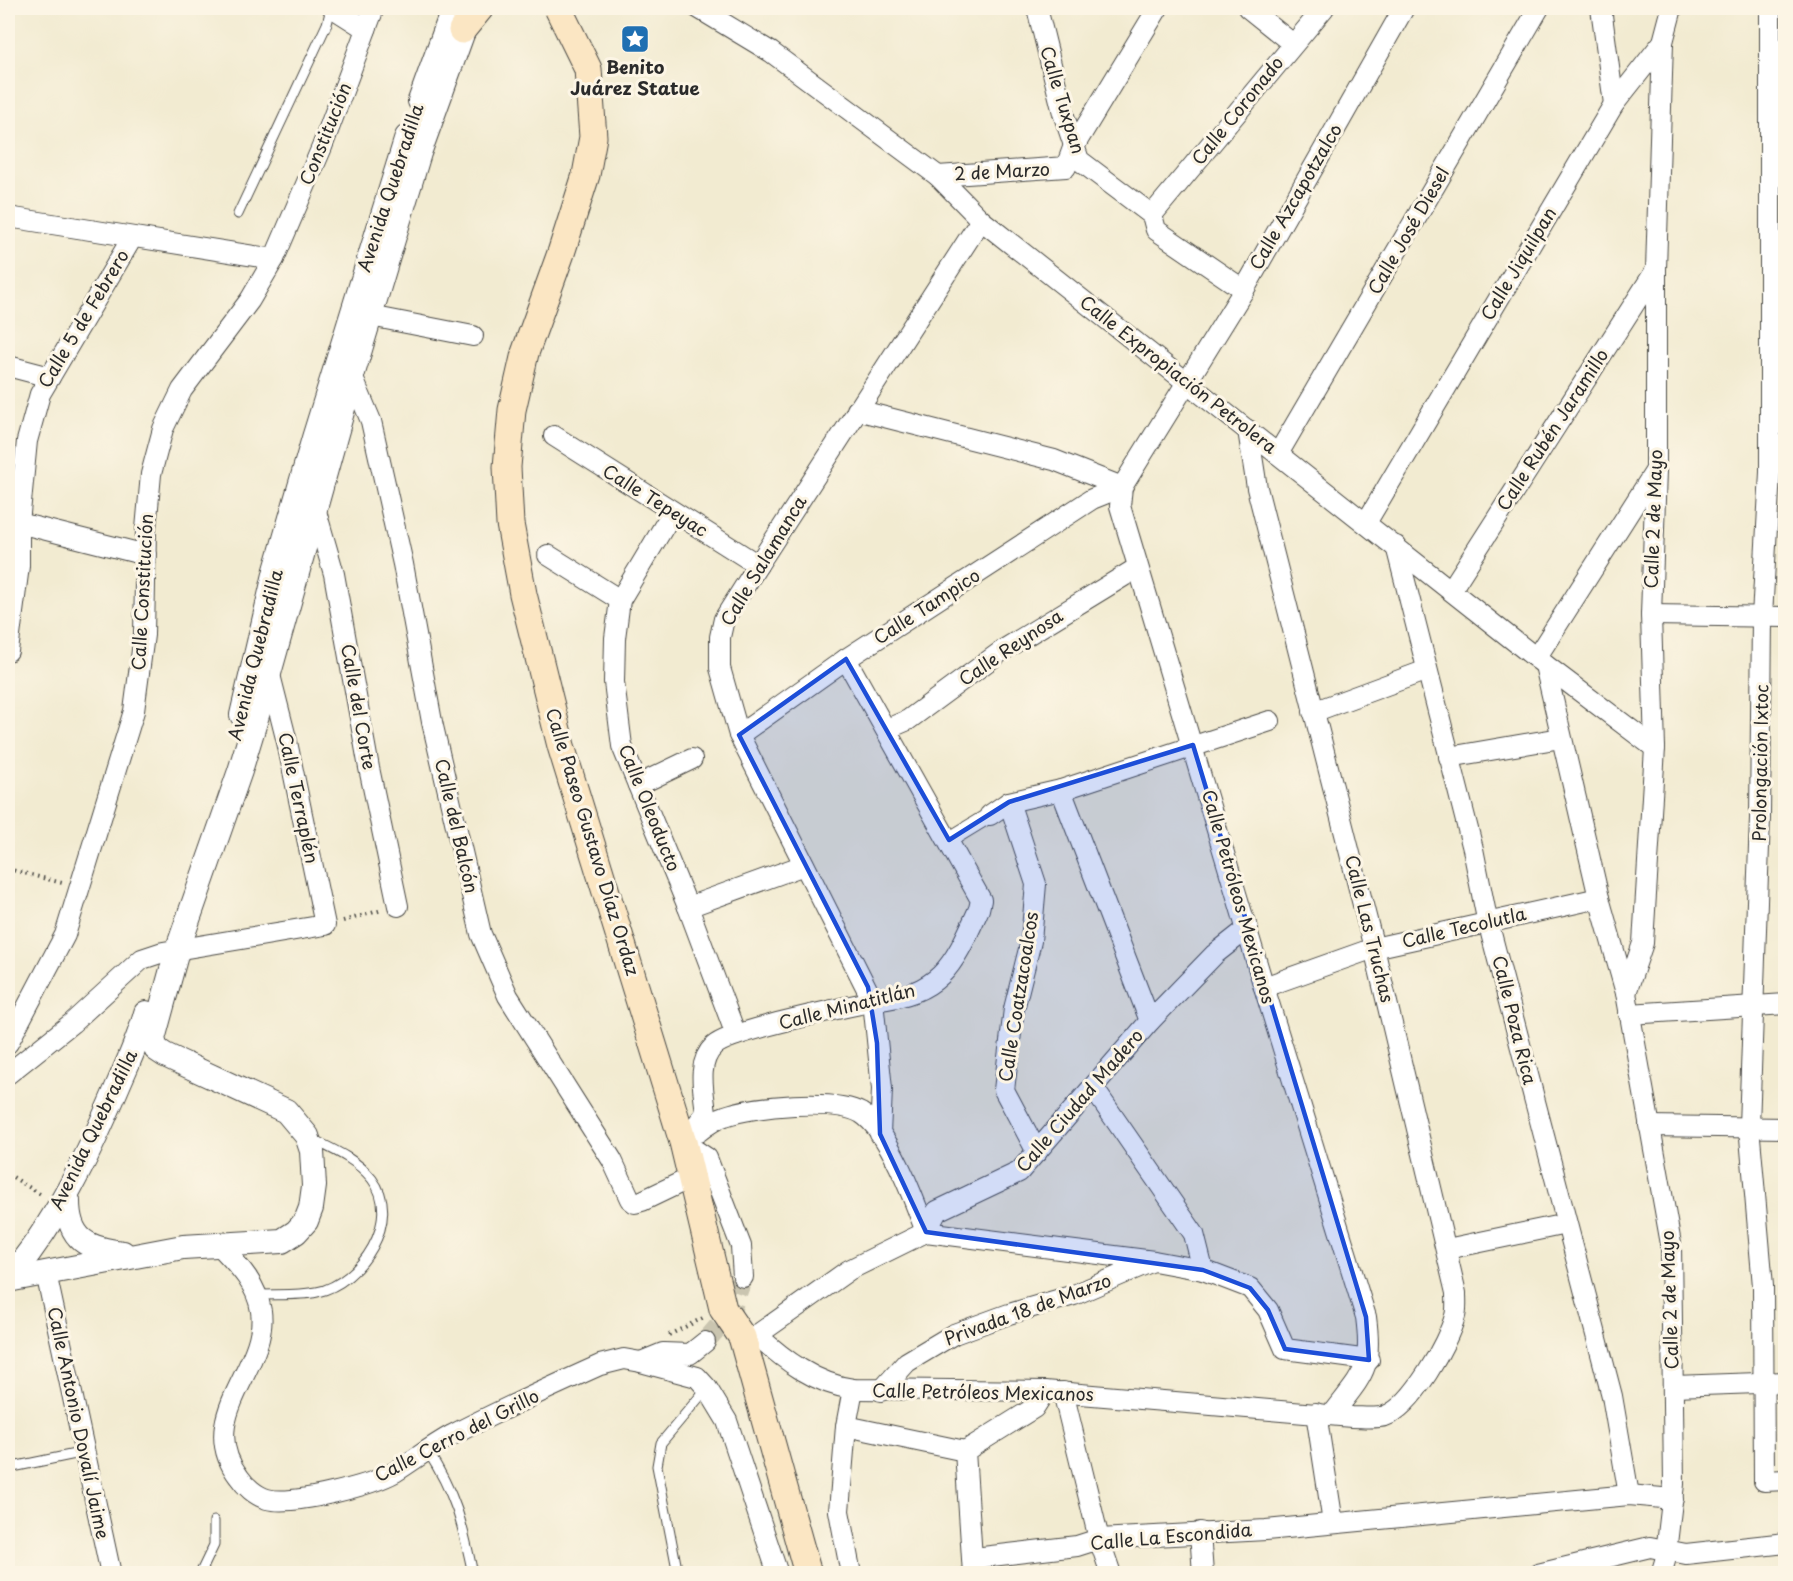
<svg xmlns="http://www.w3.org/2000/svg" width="1793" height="1581" font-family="'Playpen Sans',sans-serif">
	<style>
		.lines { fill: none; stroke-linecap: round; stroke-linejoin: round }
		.minor-tunnel { stroke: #cac5b0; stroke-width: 20; stroke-dasharray: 20 10; stroke-linecap: butt }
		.service-casing { stroke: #494844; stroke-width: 11 }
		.pedestrian-casing { stroke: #494844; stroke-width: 17 }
		.minor-casing { stroke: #494844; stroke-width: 22 }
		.tertiary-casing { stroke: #494844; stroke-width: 26 }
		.secondary-casing { stroke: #494844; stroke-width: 29 }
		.path { stroke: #494844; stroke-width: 4; stroke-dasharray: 1.5 4.5; stroke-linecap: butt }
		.service { stroke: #fff; stroke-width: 9 }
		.pedestrian { stroke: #fff; stroke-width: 15 }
		.minor { stroke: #fff; stroke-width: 20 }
		.tertiary { stroke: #fff; stroke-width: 24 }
		.secondary { stroke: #fbe6c3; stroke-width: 27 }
		.marked { fill: #1d4ed8; fill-opacity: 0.2; stroke: #1d4ed8; stroke-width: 4.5; stroke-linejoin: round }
		.labels { text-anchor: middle; stroke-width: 6; stroke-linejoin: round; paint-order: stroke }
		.poi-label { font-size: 18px; font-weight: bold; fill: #2b2b2b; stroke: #fcf5e5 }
		.street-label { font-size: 18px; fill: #2b2b2b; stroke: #fcf5e5 }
	</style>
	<rect width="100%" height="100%" fill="#fcf5e5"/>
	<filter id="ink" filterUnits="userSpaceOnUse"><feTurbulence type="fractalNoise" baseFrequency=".0167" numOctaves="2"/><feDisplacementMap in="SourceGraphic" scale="12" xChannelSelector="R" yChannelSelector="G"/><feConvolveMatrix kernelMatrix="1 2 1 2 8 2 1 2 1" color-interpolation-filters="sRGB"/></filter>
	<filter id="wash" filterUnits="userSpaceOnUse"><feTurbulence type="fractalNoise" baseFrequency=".008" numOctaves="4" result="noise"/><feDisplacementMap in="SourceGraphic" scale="24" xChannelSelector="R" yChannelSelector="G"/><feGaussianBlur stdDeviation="1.35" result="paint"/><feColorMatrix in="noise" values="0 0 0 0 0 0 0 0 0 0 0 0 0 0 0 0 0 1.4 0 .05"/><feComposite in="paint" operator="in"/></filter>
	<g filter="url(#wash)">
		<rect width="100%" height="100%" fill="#f2ebd1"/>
	</g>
	<g filter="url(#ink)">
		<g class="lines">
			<!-- minor-tunnel -->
			<polyline class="minor-tunnel" points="705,1342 730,1313 743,1277"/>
			<!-- service casing -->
			<g class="service-casing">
				<g id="service">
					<polyline points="238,214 327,24 331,8"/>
					<path d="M 257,1295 C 276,1294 298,1296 317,1292 C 361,1283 403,1219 372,1179 C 356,1159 334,1150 312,1139"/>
					<path d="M 427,1450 C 456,1495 462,1522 473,1574"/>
					<polyline points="8,1468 85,1452"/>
					<polyline points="200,1574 214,1545 214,1521"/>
					<polyline points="678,1574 657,1466 661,1443 707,1388"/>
				</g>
			</g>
			<!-- pedestrian casing -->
			<g class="pedestrian-casing">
				<polyline id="pedestrian" points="949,840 990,815"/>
			</g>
			<!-- minor casing -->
			<g class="minor-casing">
				<g id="minor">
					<polyline points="333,8 366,29"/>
					<polyline points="698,8 771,52 938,176 981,220 1536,658 1655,748"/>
					<polyline points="1037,8 1063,113 1079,160 1152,215 1156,230 1244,290"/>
					<polyline points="1248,8 1293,44"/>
					<polyline points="1601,8 1614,104"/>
					<polyline points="1770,8 1770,472 1762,617 1760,818 1749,1126 1763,1286 1764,1481 1786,1480"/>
					<polyline points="938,176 1066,167 1073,148 1158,8"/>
					<polyline points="1152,215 1324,8"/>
					<polyline points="8,217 274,259"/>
					<polyline points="355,313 473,336"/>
					<polyline points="8,366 50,377"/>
					<polyline points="344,374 352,376 371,421 403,564 432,722 481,934 508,996 612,1160 630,1199 635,1203 642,1201 690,1178"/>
					<polyline points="857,410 1054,460 1122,487"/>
					<polyline points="554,436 758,565"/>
					<polyline points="1278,454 1539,8"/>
					<polyline points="315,508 334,574 369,768 398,906"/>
					<polyline points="672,513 620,600 615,638 614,682 622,746 688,907 736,1035"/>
					<polyline points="19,523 146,555"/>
					<polyline points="1366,523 1614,104 1663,42 1672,8"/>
					<polyline points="1396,546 1473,849 1486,914 1612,1396 1629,1495"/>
					<polyline points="548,555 620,600"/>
					<polyline points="1451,590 1656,270"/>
					<polyline points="1651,615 1786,617"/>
					<polyline points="8,651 19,566 19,523 27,441 40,394 132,238"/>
					<polyline points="1536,658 1656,470"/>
					<polyline points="1545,665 1599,898 1626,993 1671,1244 1674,1484 1665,1561 1661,1574"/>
					<polyline points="1313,712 1427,670"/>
					<polyline points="887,729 908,720 1003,650 1137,568"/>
					<polyline points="739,735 846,659 1092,499 1122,487"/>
					<polyline points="1449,757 1561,738"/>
					<polyline points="638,785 692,759"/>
					<polyline points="1061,790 1150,1021"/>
					<polyline points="1009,802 1036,884 1031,941 1014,1009 1004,1090 1037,1152"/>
					<polyline points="990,815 1009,802 1061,790 1270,721"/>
					<polyline points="688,907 804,865"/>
					<polyline points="1264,987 1374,948 1599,898"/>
					<polyline points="1626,993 1643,943 1655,748 1651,615 1656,470 1656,270 1663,42"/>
					<polyline points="1629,1014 1786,1004"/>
					<polyline points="8,1043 65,935 134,711 144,635 146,529 151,474 163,429 182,390 250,300 274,259 322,147 374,8"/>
					<polyline points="8,1074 72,1023 142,959 163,952 325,925 287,742 269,671"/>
					<polyline points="1094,1089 1194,1234 1203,1270"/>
					<polyline points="1649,1126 1786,1128"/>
					<path d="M 698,1132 C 707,1125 715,1119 725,1116 C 753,1106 835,1098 861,1113 C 889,1130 915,1202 926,1232"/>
					<polyline points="880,1134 882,1089 873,1001 739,735 720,668 720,637 724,619 758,565 981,220"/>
					<path d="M 683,1142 L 706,1113 C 704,1092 696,1063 714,1046 C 731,1030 844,1008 873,1001 C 942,994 953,966 979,909 L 981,900 L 846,659"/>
					<polyline points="683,1142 707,1158 741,1246 743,1277"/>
					<polyline points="926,1232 1154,1261 1203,1270 1250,1288 1268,1310 1285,1349 1369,1360"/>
					<path d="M 220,1246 C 238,1265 257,1284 261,1311 C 269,1368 193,1417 239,1477 C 245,1486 256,1496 267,1499 C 293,1506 372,1485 395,1472 C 414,1460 432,1446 452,1435 C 500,1410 551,1387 600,1365 L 624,1359 L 641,1362 L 697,1377 L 707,1388 L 727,1421 L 778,1574"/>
					<polyline points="1447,1249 1566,1224"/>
					<polyline points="46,1273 111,1574"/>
					<path d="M 757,1335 C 784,1360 816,1384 853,1389 L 1045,1391 L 1352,1417 C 1362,1417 1375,1419 1385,1416 C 1412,1407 1448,1343 1455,1316 C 1457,1309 1456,1300 1456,1293 L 1374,948 L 1257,488 L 1248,430"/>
					<polyline points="745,1337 757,1335 849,1270 926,1232 937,1211 1019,1172 1150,1021 1215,954 1248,928"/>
					<polyline points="641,1362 663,1353 690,1354 705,1342"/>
					<polyline points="1674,1386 1786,1382"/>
					<polyline points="881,1391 907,1362 954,1334 1009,1314 1074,1295 1153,1261"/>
					<polyline points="1063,1392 1099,1539 1111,1574"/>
					<polyline points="1316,1413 1333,1523"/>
					<path d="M 1332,1415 C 1363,1374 1373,1370 1366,1317 L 1264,987 L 1120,506 L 1122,487 L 1244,290 L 1404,8"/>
					<polyline points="846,1426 965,1451"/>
					<polyline points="1200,1532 1203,1574"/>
					<polyline points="974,1558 1077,1546 1099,1539 1266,1530 1629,1495 1673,1499"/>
					<polyline points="851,1574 839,1511 846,1426 853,1389"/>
					<polyline points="973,1574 965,1451 1034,1408 1045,1391"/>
					<polyline points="1538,1574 1650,1547 1686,1554 1786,1543"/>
				</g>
			</g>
			<!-- tertiary casing -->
			<g class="tertiary-casing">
				<g id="tertiary">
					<polyline points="420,101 453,10"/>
					<polyline points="242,715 276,570 314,438 407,137"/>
					<path d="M 68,1201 C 68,1240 88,1249 123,1253"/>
					<path d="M 8,1279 C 55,1225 88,1156 116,1090 C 127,1064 139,1040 146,1013"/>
					<polyline points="8,1280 183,1247 282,1241 296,1232 306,1221 311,1208 314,1186 312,1151 307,1136 286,1111 165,1055 156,1049 153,1039 177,951 240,771 261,702 352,376 419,153 470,12"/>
				</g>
			</g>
			<!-- secondary casing -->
			<g class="secondary-casing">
				<g id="secondary">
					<polyline points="558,8 588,69 593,137 586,175 561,253 525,353 512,410 507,467 510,524 523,594 561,746 683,1142 723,1309 742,1337 808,1574"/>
					<polyline points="462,30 480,8"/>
				</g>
			</g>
			<!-- path -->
			<g class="path">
				<polyline points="8,869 62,883"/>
				<polyline points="343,921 382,910"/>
				<polyline points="8,1174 43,1196"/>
				<polyline points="669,1335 703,1318"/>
			</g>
			<!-- service -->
			<use href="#service" class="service"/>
			<!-- pedestrian -->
			<use href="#pedestrian" class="pedestrian"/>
			<!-- minor -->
			<use href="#minor" class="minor"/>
			<!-- tertiary -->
			<use href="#tertiary" class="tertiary"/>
			<!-- secondary -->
			<use href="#secondary" class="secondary"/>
		</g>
	</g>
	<!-- marked area -->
	<path class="marked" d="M 846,659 L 949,840 L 1009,802 L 1193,745 L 1366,1317 L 1369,1360 L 1285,1349 L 1268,1310 L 1250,1288 L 1203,1270 L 926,1232 L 880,1134 L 877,1043 L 868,987 L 739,735 Z"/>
	<!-- icons -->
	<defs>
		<g id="sight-square" transform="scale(1.5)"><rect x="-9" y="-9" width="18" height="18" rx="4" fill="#1f6fb2" stroke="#fcf5e5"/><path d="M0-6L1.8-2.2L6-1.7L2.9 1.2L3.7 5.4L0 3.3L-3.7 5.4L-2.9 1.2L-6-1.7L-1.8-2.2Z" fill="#fff"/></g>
	</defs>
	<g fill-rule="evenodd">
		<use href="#sight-square" x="635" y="39"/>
	</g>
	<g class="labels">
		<!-- poi labels -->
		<g class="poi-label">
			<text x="635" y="74">Benito<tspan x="635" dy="21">Juárez Statue</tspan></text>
		</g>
		<!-- street labels -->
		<g class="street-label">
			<text transform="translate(1062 100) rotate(73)" y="6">Calle Tuxpan</text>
			<text transform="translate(1238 111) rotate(-51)" y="6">Calle Coronado</text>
			<text transform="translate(326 134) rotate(-68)" y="6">Constitución</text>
			<text transform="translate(1002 172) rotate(-3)" y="6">2 de Marzo</text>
			<text transform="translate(391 188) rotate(-72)" y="6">Avenida Quebradilla</text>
			<text transform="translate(1296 197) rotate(-60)" y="6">Calle Azcapotzalco</text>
			<text transform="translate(1409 231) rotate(-60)" y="6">Calle José Diesel</text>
			<text transform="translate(1519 264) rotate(-59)" y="6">Calle Jiquilpan</text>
			<text transform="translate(84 319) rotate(-59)" y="6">Calle 5 de Febrero</text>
			<text transform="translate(1178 375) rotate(38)" y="6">Calle Expropiación Petrolera</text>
			<text transform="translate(1553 430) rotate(-57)" y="6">Calle Rubén Jaramillo</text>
			<text transform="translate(655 501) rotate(32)" y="6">Calle Tepeyac</text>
			<text transform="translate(1654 519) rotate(-88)" y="6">Calle 2 de Mayo</text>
			<text transform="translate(764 561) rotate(-59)" y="6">Calle Salamanca</text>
			<text transform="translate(143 592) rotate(-87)" y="6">Calle Constitución</text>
			<text transform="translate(927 607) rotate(-33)" y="6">Calle Tampico</text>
			<text transform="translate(1011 648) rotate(-34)" y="6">Calle Reynosa</text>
			<text transform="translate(256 655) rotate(-76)" y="6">Avenida Quebradilla</text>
			<text transform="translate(358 707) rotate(80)" y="6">Calle del Corte</text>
			<text transform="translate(1761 763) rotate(-89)" y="6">Prolongación Ixtoc</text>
			<text transform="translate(298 798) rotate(78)" y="6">Calle Terraplén</text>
			<text transform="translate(649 808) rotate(68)" y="6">Calle Oleoducto</text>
			<text transform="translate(456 826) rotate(77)" y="6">Calle del Balcón</text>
			<text transform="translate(592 842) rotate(73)" y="6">Calle Paseo Gustavo Díaz Ordaz</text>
			<text transform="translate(1238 897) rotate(74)" y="6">Calle Petróleos Mexicanos</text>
			<text transform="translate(1464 928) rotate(-13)" y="6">Calle Tecolutla</text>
			<text transform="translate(1369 929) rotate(76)" y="6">Calle Las Truchas</text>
			<text transform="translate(1019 997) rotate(-81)" y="6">Calle Coatzacoalcos</text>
			<text transform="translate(847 1007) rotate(-14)" y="6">Calle Minatitlán</text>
			<text transform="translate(1514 1020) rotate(76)" y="6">Calle Poza Rica</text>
			<text transform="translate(1080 1101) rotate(-49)" y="6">Calle Ciudad Madero</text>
			<text transform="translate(94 1130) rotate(-64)" y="6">Avenida Quebradilla</text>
			<text transform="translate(1670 1300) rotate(-92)" y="6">Calle 2 de Mayo</text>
			<text transform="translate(1028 1310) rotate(-20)" y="6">Privada 18 de Marzo</text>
			<text transform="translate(983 1393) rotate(1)" y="6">Calle Petróleos Mexicanos</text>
			<text transform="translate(78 1423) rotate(78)" y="6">Calle Antonio Dovalí Jaime</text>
			<text transform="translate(457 1436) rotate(-27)" y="6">Calle Cerro del Grillo</text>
			<text transform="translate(1171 1537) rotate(-5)" y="6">Calle La Escondida</text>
		</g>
	</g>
	<!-- margin -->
	<rect width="1793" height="1581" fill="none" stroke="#fcf5e5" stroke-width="30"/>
</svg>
